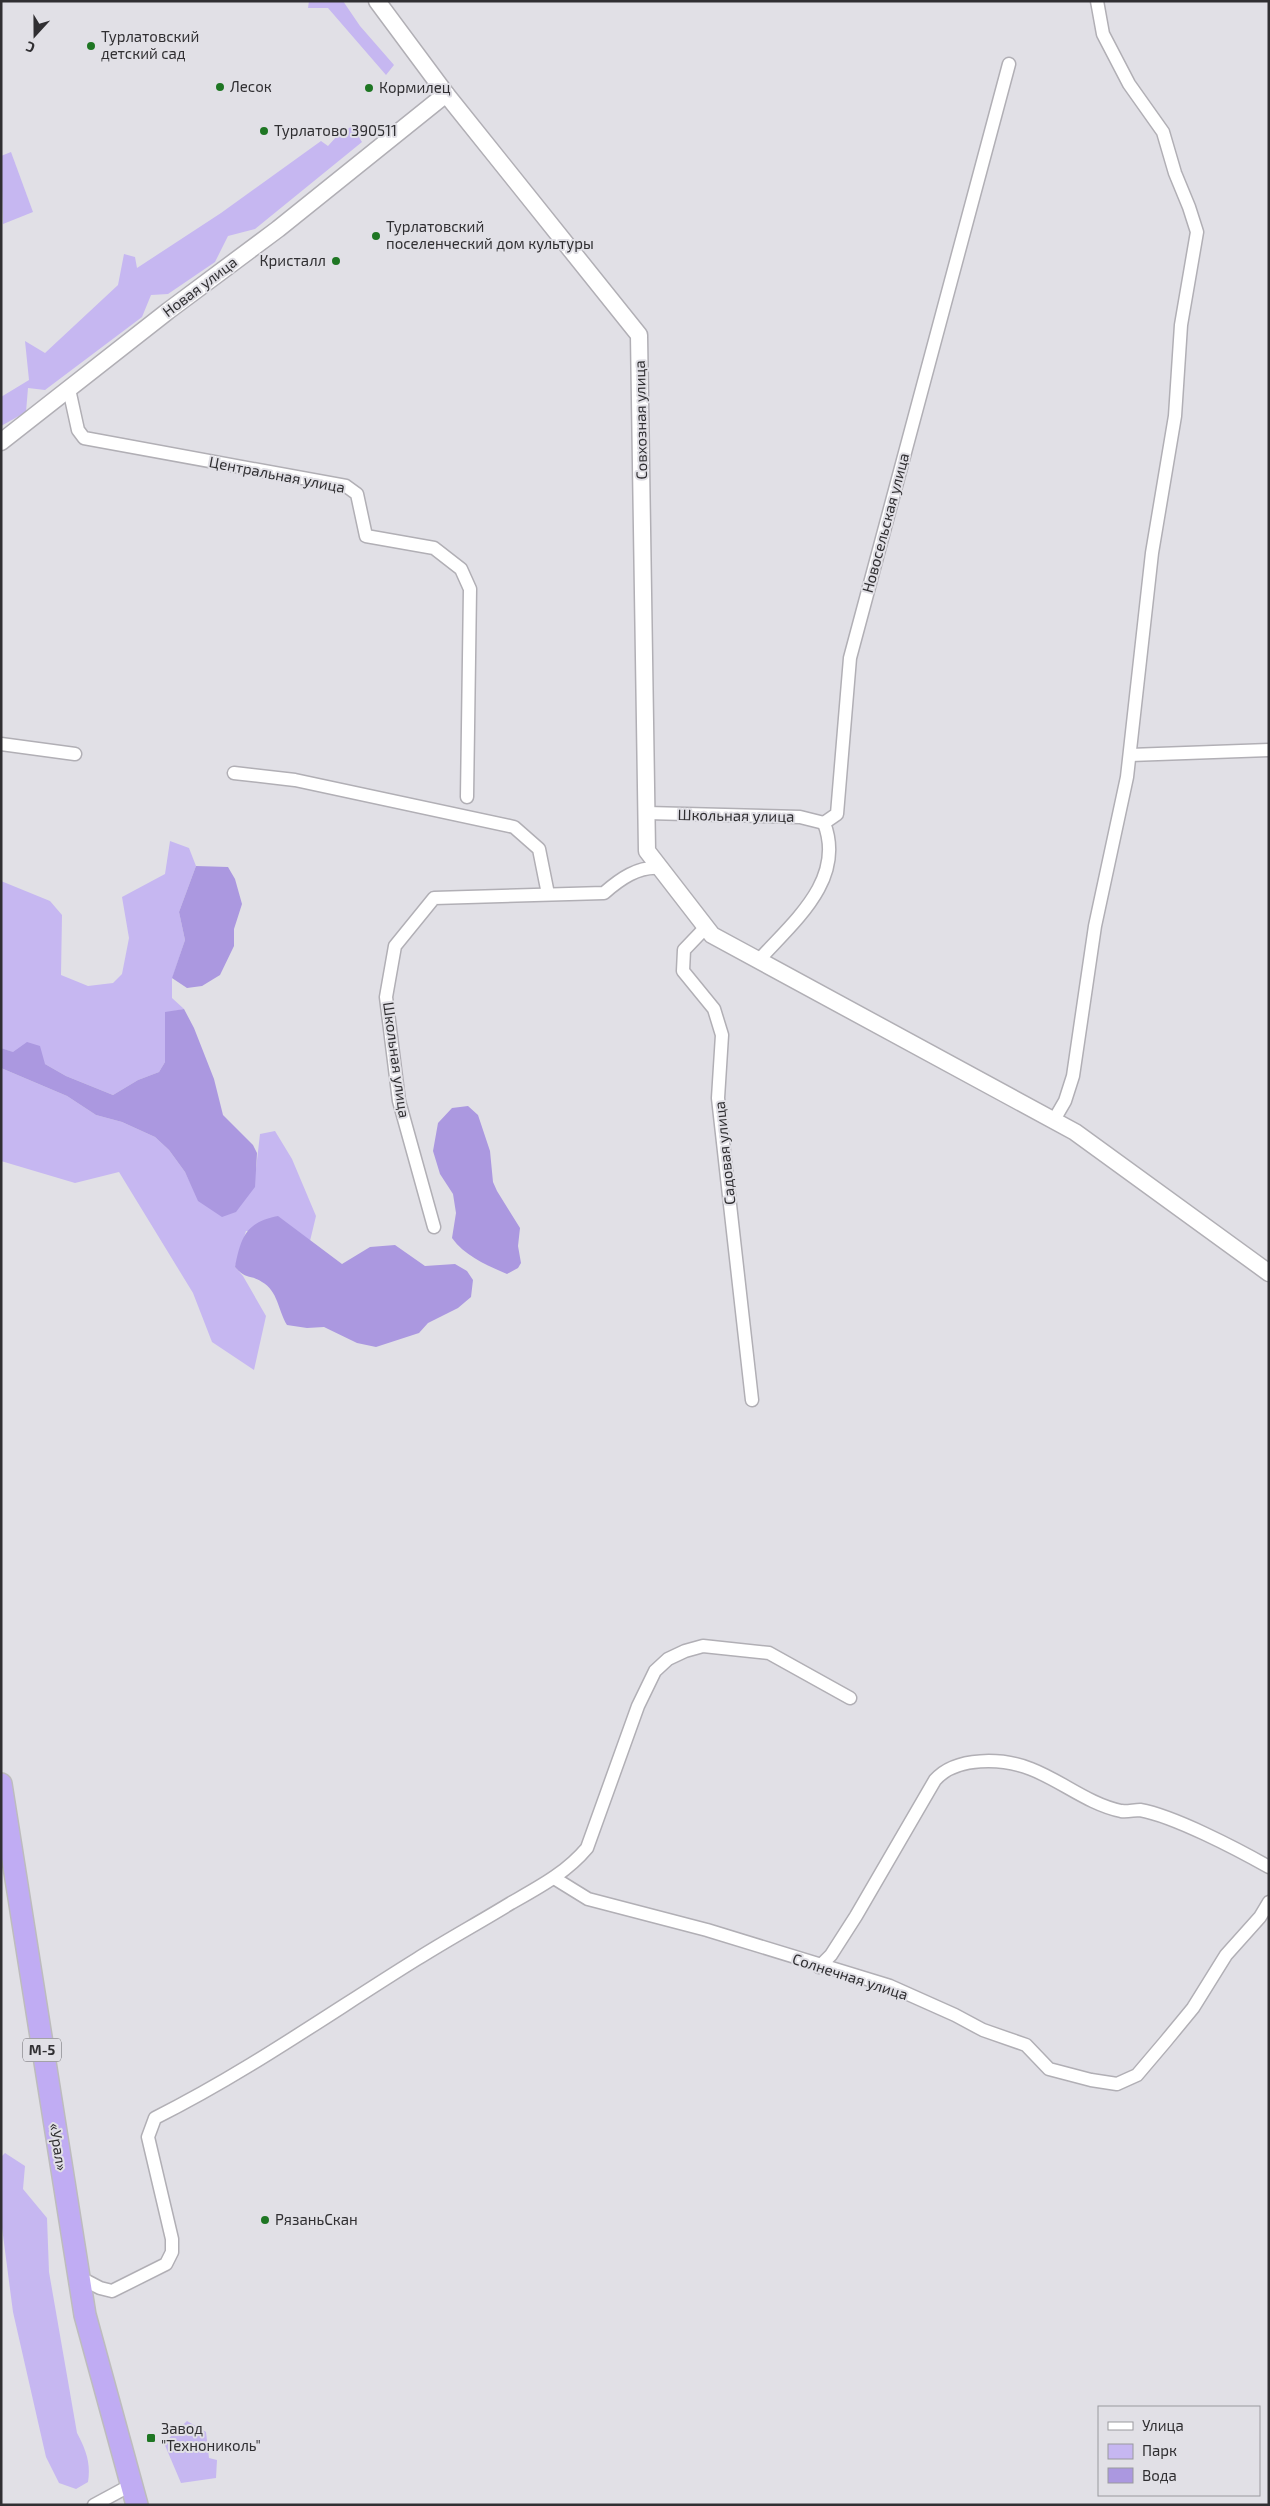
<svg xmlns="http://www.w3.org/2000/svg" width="1270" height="2506" font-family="'Exo 2',sans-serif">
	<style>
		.green { fill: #c6b7f1 }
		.water { fill: #ab98e0 }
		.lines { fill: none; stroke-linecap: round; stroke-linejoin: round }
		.minor-casing { stroke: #b1afb5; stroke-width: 15 }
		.tertiary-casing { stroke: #b1afb5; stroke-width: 19 }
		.trunk-casing { stroke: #bdbcbd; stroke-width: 24 }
		.minor { stroke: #fff; stroke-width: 12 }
		.tertiary { stroke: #fff; stroke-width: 16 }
		.trunk { stroke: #c0acf3; stroke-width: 21 }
		.poi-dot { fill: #1e7623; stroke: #e1e0e6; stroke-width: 2 }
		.labels { text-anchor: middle; stroke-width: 4; stroke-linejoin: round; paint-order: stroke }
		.shield { fill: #e1e0e6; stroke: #656468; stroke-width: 1 }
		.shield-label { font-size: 14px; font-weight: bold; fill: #302f32 }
		.poi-label { font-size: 15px; fill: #302f32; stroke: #e1e0e6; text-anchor: start }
		.street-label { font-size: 15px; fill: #302f32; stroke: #e1e0e6 }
	</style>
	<rect width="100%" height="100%" fill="#e1e0e6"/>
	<!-- green -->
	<g class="green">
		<polygon points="309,1 343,1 360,26 394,65 386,75 328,8 308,8"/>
		<polygon points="352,126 362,142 255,229 228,236 215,262 168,294 151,295 142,317 45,390 28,388 26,412 1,426 1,397 29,380 25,341 45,353 118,285 124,254 135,257 137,268 221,213 321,141 328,146 337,136"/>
		<polygon points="11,152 33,212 3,224 1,156"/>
		<polygon points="170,841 189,848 196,866 179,912 185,940 172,979 172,998 184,1009 165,1013 165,1062 159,1072 138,1080 113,1095 66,1076 45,1064 1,1048 1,881 50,901 62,915 61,975 88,986 113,983 122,974 129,938 122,897 165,874"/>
		<polygon points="1,1068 67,1096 96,1115 122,1122 155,1137 169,1150 185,1172 199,1201 256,1169 260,1134 275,1131 292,1159 316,1216 310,1241 296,1231 246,1231 235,1267 243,1276 266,1316 254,1370 212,1342 193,1293 119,1172 75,1183 1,1161"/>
		<path d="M 5,2153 L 25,2166 L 23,2189 L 47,2218 L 49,2272 L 77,2433 C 86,2450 91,2463 88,2482 L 76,2489 L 59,2483 L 46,2457 L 13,2312 L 1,2220 L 1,2157 Z"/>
		<polygon points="187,2421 206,2432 209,2458 217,2460 216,2478 181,2483 164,2443"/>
	</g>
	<!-- water -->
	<g class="water">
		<polygon points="196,866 228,867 235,879 242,904 234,929 234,946 220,975 202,986 187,988 172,978 185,940 179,912"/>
		<polygon points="184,1009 194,1028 214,1079 223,1115 253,1145 257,1153 255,1187 236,1212 222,1217 198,1201 185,1172 169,1150 155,1137 122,1122 96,1115 67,1096 1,1068 1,1048 13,1052 27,1042 40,1046 45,1064 66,1076 113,1095 138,1080 159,1072 165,1062 165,1012"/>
		<path d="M 468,1106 L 478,1115 L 490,1151 L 493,1182 L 497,1191 L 520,1228 L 518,1246 L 521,1263 L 518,1268 L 507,1274 C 486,1265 465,1256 452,1238 L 456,1213 L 453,1194 L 440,1174 L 433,1151 L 438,1123 L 452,1108 Z"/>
		<path d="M 278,1216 L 342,1264 L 370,1247 L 395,1245 L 425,1266 L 455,1264 L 467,1271 L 473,1280 L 471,1297 L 458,1308 L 428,1323 L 419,1333 L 376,1347 L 357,1343 L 324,1327 L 307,1328 L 287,1325 C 278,1310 278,1291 262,1282 C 250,1274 246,1280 235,1267 C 241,1237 246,1222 278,1216 Z"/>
	</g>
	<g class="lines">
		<!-- minor casing -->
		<g class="minor-casing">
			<g id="minor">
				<polyline points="69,389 78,430 84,438 346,486 357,494 366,536 434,548 461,569 470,589 467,797"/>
				<polyline points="1,744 75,754"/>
				<polyline points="1130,755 1269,750"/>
				<polyline points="234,773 295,780 514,827 539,849 548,894"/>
				<polyline points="647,813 800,817 824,823"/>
				<polyline points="824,823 837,814 850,658 1009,64"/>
				<polyline points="706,927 684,950 683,971 714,1009 722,1035 718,1098 752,1400"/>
				<path d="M 759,960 C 793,922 846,880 824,823"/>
				<polyline points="1054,1120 1065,1101 1073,1076 1095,926 1127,777 1152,553 1175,416 1181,325 1197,232 1189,207 1175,173 1163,132 1129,84 1103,34 1097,1"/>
				<path d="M 434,1227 L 399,1101 L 386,997 L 395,946 L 434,898 L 604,893 C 620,879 638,866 660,868"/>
				<polyline points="554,1878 588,1899 707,1930 890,1986 955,2015 983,2030 1026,2045 1049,2069 1091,2080 1117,2084 1137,2075 1165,2042 1193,2008 1226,1955 1260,1917 1269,1902"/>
				<path d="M 819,1967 L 831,1955 L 856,1916 L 935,1780 C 956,1756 1003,1758 1031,1769 C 1062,1781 1088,1804 1121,1811 C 1127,1812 1134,1810 1140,1810 C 1174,1816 1237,1849 1269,1867"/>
				<path d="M 79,2277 L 100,2288 L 112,2291 L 166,2264 L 172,2252 L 172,2239 L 148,2137 L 155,2118 C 247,2072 330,2013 417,1959 C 447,1940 480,1922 511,1903 C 539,1887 566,1873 587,1848 L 638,1706 L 655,1671 L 668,1659 L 685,1651 L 703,1646 L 769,1653 L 850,1698"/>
				<polyline points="94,2505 131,2485"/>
			</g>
		</g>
		<!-- tertiary casing -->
		<g class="tertiary-casing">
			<g id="tertiary">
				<polyline points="377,1 446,94 639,335 647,851 712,935 1075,1132 1269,1273"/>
				<polyline points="1,442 168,311 278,229 446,94"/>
			</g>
		</g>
		<!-- trunk casing -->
		<g class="trunk-casing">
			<polyline id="trunk" points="1,1784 85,2315 137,2505"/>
		</g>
		<!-- minor -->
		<use href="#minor" class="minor"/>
		<!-- tertiary -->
		<use href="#tertiary" class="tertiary"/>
		<!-- trunk -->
		<use href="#trunk" class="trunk"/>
	</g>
	<!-- markers -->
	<g class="poi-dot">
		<circle cx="91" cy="46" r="5"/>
		<circle cx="220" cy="87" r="5"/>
		<circle cx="369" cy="88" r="5"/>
		<circle cx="264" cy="131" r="5"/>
		<circle cx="376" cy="236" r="5"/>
		<circle cx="336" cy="261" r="5"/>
		<circle cx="265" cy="2220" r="5"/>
		<rect x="146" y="2433" width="10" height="10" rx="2.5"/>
	</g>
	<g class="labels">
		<!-- shield labels -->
		<rect class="shield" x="23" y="2038.5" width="38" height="23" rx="4"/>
		<g class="shield-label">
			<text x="42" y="2055">М-5</text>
		</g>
		<!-- poi labels -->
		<g class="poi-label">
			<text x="101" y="42">Турлатовский<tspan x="101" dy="17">детский сад</tspan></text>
			<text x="230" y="92">Лесок</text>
			<text x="379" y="93">Кормилец</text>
			<text x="274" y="136">Турлатово 390511</text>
			<text x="386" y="232">Турлатовский<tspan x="386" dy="17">поселенческий дом культуры</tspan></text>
			<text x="326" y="266" text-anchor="end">Кристалл</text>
			<text x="275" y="2225">РязаньСкан</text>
			<text x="161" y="2434">Завод<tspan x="161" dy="17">"Технониколь"</tspan></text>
		</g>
		<!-- street labels -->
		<g class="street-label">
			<text transform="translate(200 287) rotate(-37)" y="5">Новая улица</text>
			<text transform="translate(641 420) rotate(-91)" y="5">Совхозная улица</text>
			<text transform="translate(277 475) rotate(11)" y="5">Центральная улица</text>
			<text transform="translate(886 523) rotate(-75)" y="5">Новосельская улица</text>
			<text transform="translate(736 816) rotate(1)" y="5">Школьная улица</text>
			<text transform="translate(396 1060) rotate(82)" y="5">Школьная улица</text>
			<text transform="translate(725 1153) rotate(-96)" y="5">Садовая улица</text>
			<text transform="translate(850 1977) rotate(18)" y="5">Солнечная улица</text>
			<text transform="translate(58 2147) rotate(81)" y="5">«Урал»</text>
		</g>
	</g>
	<!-- border -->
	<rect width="1270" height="2506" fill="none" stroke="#302f32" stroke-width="5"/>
	<!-- legend -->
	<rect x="1098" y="2406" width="162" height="90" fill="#e1e0e6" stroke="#9a999e"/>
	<rect x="1108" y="2422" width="25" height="8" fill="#ffffff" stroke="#9a999e"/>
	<text x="1142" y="2431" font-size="15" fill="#302f32">Улица</text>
	<rect x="1108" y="2444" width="25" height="15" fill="#c6b7f1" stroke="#9a999e"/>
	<text x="1142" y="2456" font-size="15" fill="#302f32">Парк</text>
	<rect x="1108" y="2468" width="25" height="15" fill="#ab98e0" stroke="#9a999e"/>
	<text x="1142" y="2481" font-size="15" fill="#302f32">Вода</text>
	<!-- north arrow -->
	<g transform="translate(35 35) rotate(201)" stroke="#e1e0e6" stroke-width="4" paint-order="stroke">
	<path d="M0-4L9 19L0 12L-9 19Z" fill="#302f32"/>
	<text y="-8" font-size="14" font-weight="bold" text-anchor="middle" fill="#302f32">С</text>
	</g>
</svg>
